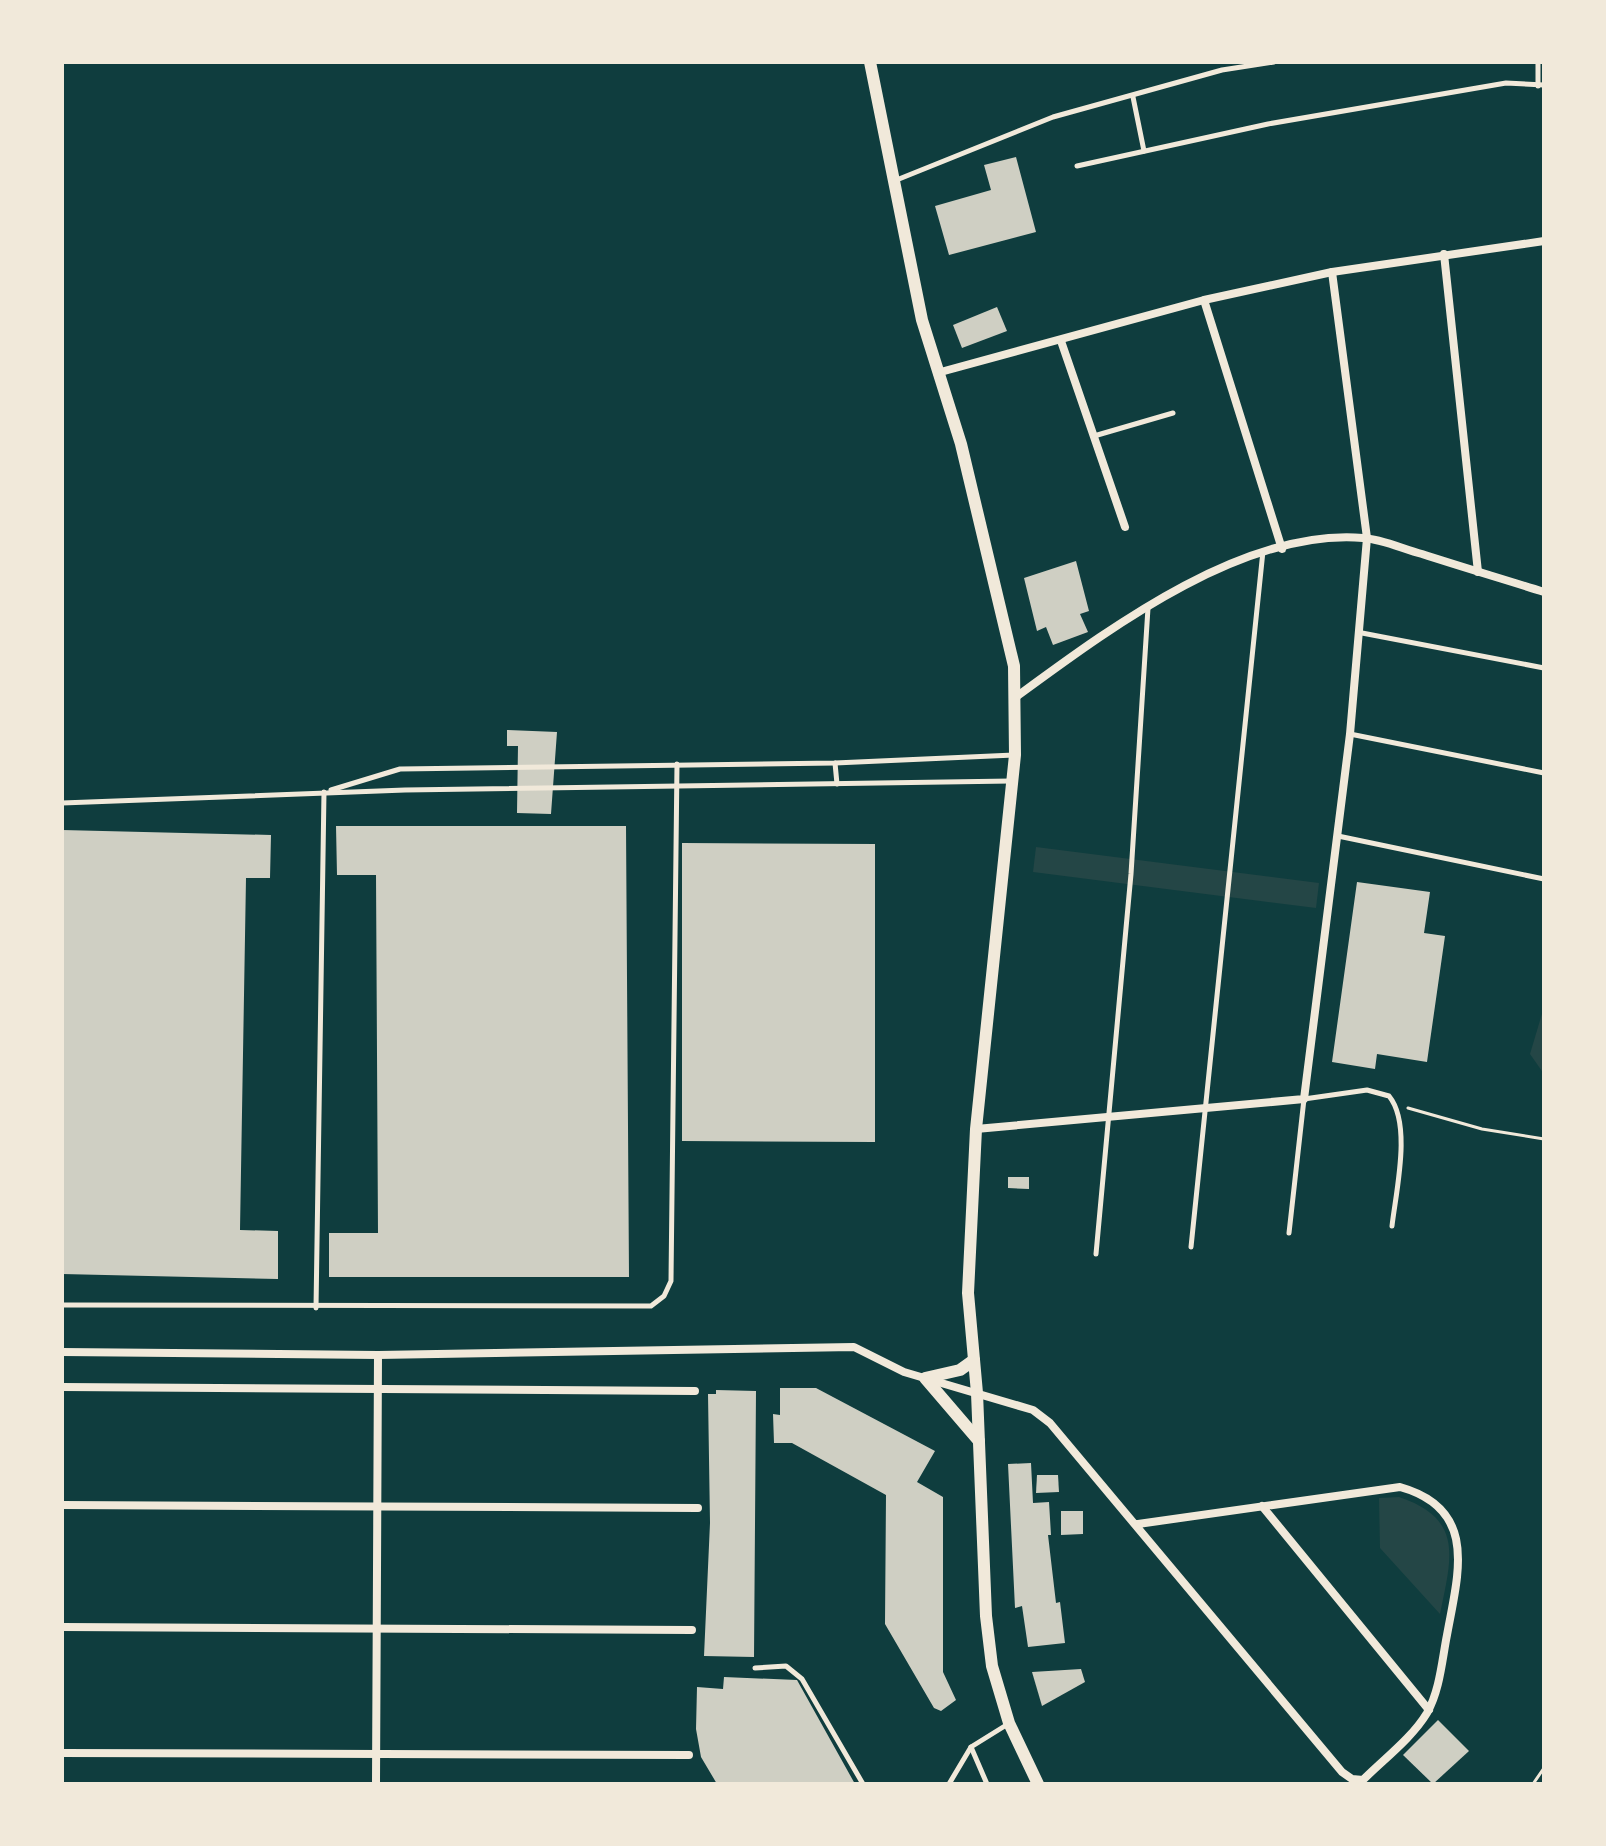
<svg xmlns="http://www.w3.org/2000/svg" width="1606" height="1846" font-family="Mulish,sans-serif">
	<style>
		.green { fill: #244646 }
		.building { fill: #cfcfc3 }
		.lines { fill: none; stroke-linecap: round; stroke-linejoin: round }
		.path { stroke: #f1e9da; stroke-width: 3 }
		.service { stroke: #f1e9da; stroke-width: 5 }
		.minor { stroke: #f1e9da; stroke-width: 8 }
		.tertiary { stroke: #f1e9da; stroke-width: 12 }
	</style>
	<rect width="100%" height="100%" fill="#0f3d3e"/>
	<!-- green -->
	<g class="green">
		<polygon points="1036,847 1319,883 1316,908 1033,872"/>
		<polygon points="1544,1007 1544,1074 1530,1054"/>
		<path d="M 1399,1497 C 1465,1519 1451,1559 1440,1614 L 1380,1548 L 1379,1498 Z"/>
	</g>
	<!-- building -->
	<g class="building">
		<polygon points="1016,157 1036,232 949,255 935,206 991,190 984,165"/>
		<polygon points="997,307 1007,331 962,348 953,325"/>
		<polygon points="1076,561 1089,611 1080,614 1088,632 1053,645 1046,627 1037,631 1024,578"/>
		<polygon points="507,730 557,732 551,814 517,813 518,746 507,746"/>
		<polygon points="336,826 626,826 629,1277 329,1277 329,1233 378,1233 376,875 337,875"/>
		<polygon points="62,830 271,835 270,878 246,878 240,1230 278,1231 278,1279 62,1274"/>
		<polygon points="682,843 875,844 875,1142 682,1141"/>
		<polygon points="1357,882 1430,892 1424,933 1445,936 1427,1062 1377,1054 1375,1069 1332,1062"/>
		<polygon points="1008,1177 1029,1177 1029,1189 1008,1188"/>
		<polygon points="780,1388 816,1388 935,1451 917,1482 943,1497 943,1672 956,1700 941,1711 934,1708 885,1624 886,1495 792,1443 774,1443 773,1414 780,1415"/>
		<polygon points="716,1390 756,1391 754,1657 704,1656 710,1523 708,1394 716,1394"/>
		<polygon points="1031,1463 1033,1503 1049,1502 1051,1535 1048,1535 1056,1603 1060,1602 1065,1643 1028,1647 1022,1606 1015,1608 1008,1464"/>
		<polygon points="1037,1475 1058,1475 1059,1492 1036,1493"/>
		<polygon points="1061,1511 1083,1511 1083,1534 1061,1535"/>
		<polygon points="1081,1669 1085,1682 1042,1706 1032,1672"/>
		<polygon points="724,1677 797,1680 855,1784 717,1784 701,1757 696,1729 697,1687 723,1689"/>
		<polygon points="1438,1720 1469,1751 1433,1784 1403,1755"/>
	</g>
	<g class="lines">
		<!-- path -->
		<g class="path">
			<polyline points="1408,1108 1482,1129 1544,1139"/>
			<polyline points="1533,1784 1544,1768"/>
		</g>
		<!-- service -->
		<g class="service">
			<polyline points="1538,62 1538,86"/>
			<polyline points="1133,97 1144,151"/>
			<polyline points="1077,166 1268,124 1506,83 1544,85"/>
			<polyline points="894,181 1053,117 1222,70 1274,62"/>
			<polyline points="1094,436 1173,413"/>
			<polyline points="1362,633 1544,668"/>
			<polyline points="1350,734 1544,773"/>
			<polyline points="835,763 837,784"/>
			<polyline points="331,790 400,769 835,763 1014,755"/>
			<polyline points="62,803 405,790 1011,781"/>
			<polyline points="1338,836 1544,879"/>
			<path d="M 1289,1233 L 1304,1099 L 1367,1090 L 1389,1096 C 1412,1124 1396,1191 1392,1226"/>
			<polyline points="1191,1247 1263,551"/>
			<polyline points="1096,1254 1131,874 1148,608"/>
			<polyline points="62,1305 651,1306 664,1296 671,1281 677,764"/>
			<polyline points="316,1308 324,792"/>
			<polyline points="755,1668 786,1666 802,1679 863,1784"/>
			<polyline points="971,1747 987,1784"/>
			<polyline points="949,1784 971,1747 1008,1724"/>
		</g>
		<!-- minor -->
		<g class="minor">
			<polyline points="1444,254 1478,572"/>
			<polyline points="1204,300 1282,549"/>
			<polyline points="1061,341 1125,527"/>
			<polyline points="937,373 1204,300 1332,272 1544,241"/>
			<path d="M 1016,697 C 1109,629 1243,528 1363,538 C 1382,539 1403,549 1422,554 C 1462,567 1503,579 1544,592"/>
			<polyline points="976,1129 1304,1099 1350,734 1367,538 1332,272"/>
			<path d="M 62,1352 L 378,1355 L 854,1347 L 904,1372 L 1033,1410 L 1050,1423 L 1342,1772 L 1352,1779 L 1363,1780 C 1384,1759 1412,1738 1427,1713 C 1440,1690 1442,1660 1447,1635 C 1458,1574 1479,1509 1400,1487 L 1138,1524"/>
			<polyline points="62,1387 695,1391"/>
			<polyline points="62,1505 698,1508"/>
			<polyline points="1262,1506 1429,1710"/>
			<polyline points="62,1627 692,1630"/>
			<polyline points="62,1753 689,1755"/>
			<polyline points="376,1784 378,1355"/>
		</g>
		<!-- tertiary -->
		<g class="tertiary">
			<polyline points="870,62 922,320 961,444 1014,666 1015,755 976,1129 968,1293 977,1393 986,1616 992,1666 1009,1723 1038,1784"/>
			<polyline points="974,1360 960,1370 925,1378 979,1441"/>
		</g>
	</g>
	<!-- border -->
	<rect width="1606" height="1846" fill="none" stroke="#f1e9da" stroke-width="128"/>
</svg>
